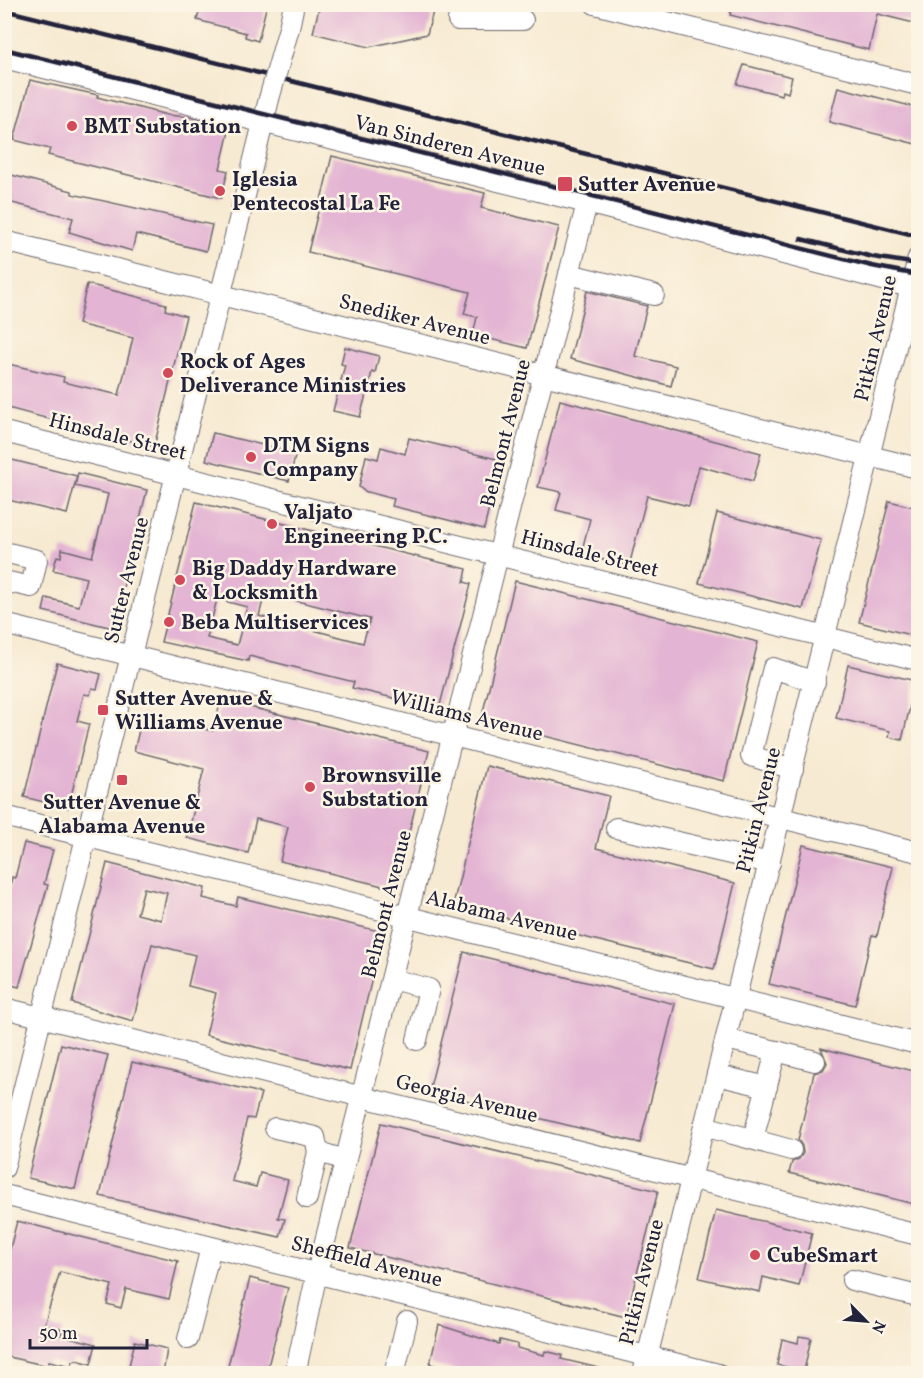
<svg xmlns="http://www.w3.org/2000/svg" width="923" height="1378" font-family="Vollkorn,serif">
	<style>
		.building { fill: #e3b4d3; fill-rule: evenodd }
		.lines { fill: none; stroke-linecap: round; stroke-linejoin: round }
		.minor-casing { stroke: #6d6870; stroke-width: 22 }
		.minor { stroke: #fff; stroke-width: 20 }
		.rail { stroke: #22223b; stroke-width: 4.5 }
		.minor-bridge-casing { stroke: #6d6870; stroke-width: 22; stroke-linecap: butt }
		.minor-bridge { stroke: #fff; stroke-width: 20 }
		.poi-dot { fill: #d1495b; stroke: #fcf5e5; stroke-width: 2 }
		.labels { text-anchor: middle; stroke-width: 5; stroke-linejoin: round; paint-order: stroke }
		.poi-label { font-size: 21px; font-weight: bold; fill: #22223b; stroke: #fcf5e5; text-anchor: start }
		.street-label { font-size: 21px; fill: #22223b; stroke: #fcf5e5 }
	</style>
	<rect width="100%" height="100%" fill="#fcf5e5"/>
	<filter id="ink" filterUnits="userSpaceOnUse"><feTurbulence type="fractalNoise" baseFrequency=".0167" numOctaves="2"/><feDisplacementMap in="SourceGraphic" scale="12" xChannelSelector="R" yChannelSelector="G"/><feConvolveMatrix kernelMatrix="1 2 1 2 8 2 1 2 1" color-interpolation-filters="sRGB"/></filter>
	<filter id="wash" filterUnits="userSpaceOnUse"><feTurbulence type="fractalNoise" baseFrequency=".008" numOctaves="4" result="noise"/><feDisplacementMap in="SourceGraphic" scale="24" xChannelSelector="R" yChannelSelector="G"/><feGaussianBlur stdDeviation="1.35" result="paint"/><feColorMatrix in="noise" values="0 0 0 0 0 0 0 0 0 0 0 0 0 0 0 0 0 1.4 0 .05"/><feComposite in="paint" operator="in"/></filter>
	<g filter="url(#wash)">
		<rect width="100%" height="100%" fill="#f7ead2"/>
		<g id="blocks">
			<!-- building -->
			<g class="building">
				<polygon points="201,4 267,4 258,41 245,37 246,33 197,20"/>
				<polygon points="320,4 435,4 427,34 369,47 313,33"/>
				<polygon points="732,4 918,4 918,24 877,14 869,50 730,15"/>
				<polygon points="744,65 792,77 788,93 783,91 782,95 737,84"/>
				<polygon points="30,80 98,95 97,97 167,115 189,117 230,127 220,169 228,171 221,198 48,155 50,149 14,140"/>
				<polygon points="838,87 918,108 916,144 829,122"/>
				<polygon points="332,156 485,193 481,208 559,227 527,348 473,335 477,317 464,314 470,292 308,252"/>
				<polygon points="4,173 72,191 72,194 212,225 206,251 136,234 132,251 69,232 73,218 4,201"/>
				<polygon points="87,284 166,304 165,310 186,316 154,447 4,407 4,363 64,377 63,382 119,395 133,338 78,324"/>
				<polygon points="587,291 647,306 635,356 676,366 671,386 570,359"/>
				<polygon points="345,347 379,356 375,373 372,372 360,417 333,411 345,365 341,364"/>
				<polygon points="560,400 761,453 753,481 699,466 689,506 647,496 629,566 581,554 590,519 556,510 561,492 538,487"/>
				<polygon points="213,433 296,453 289,481 206,460"/>
				<polygon points="409,438 501,460 484,529 392,506 394,499 364,491 359,487 366,456 378,459 381,447 405,454"/>
				<polygon points="4,458 77,476 67,514 4,499"/>
				<polygon points="78,473 147,490 113,628 43,611 46,598 79,606 86,578 53,570 57,556 61,557 62,549 92,557 101,523 108,494 75,486"/>
				<polygon points="889,501 918,508 918,637 859,622"/>
				<path d="M 196,502 L 467,569 L 464,582 L 471,584 L 439,709 L 352,688 L 354,682 L 249,656 L 248,661 L 161,642 ZM 265,593 L 370,619 L 363,643 L 259,616 ZM 217,599 L 247,607 L 237,645 L 207,638 Z"/>
				<polygon points="717,513 821,540 803,609 699,583"/>
				<polygon points="515,581 758,642 724,781 481,720"/>
				<polygon points="57,663 101,674 97,689 92,688 90,695 84,694 77,721 89,724 68,808 24,797"/>
				<polygon points="848,665 916,681 902,740 889,737 890,731 836,718"/>
				<polygon points="221,700 429,751 395,889 280,861 288,827 277,824 256,819 248,853 187,838 204,769 134,751 143,714 213,731"/>
				<polygon points="487,766 609,796 596,848 735,883 714,969 453,905"/>
				<polygon points="24,843 53,850 44,884 48,885 19,987 4,983 4,914 12,877 15,878"/>
				<polygon points="803,845 893,867 877,936 872,935 855,1005 769,984"/>
				<path d="M 107,863 L 205,888 L 203,898 L 236,906 L 238,897 L 383,932 L 350,1070 L 206,1035 L 216,993 L 188,986 L 195,955 L 152,944 L 133,1021 L 72,1003 ZM 144,888 L 167,893 L 161,920 L 137,914 Z"/>
				<polygon points="464,952 675,1004 640,1143 429,1091"/>
				<polygon points="61,1044 108,1055 75,1189 28,1178"/>
				<polygon points="821,1048 918,1072 918,1205 789,1173 792,1162 799,1159 803,1153 802,1146 798,1140 814,1073 823,1070 827,1063"/>
				<polygon points="132,1062 261,1093 254,1119 247,1118 232,1181 256,1187 260,1173 288,1180 278,1218 285,1219 280,1237 100,1196"/>
				<polygon points="381,1123 658,1191 626,1317 350,1248"/>
				<polygon points="716,1210 812,1233 799,1286 763,1277 760,1292 699,1278"/>
				<polygon points="17,1221 178,1261 169,1299 126,1289 121,1308 107,1304 112,1285 60,1272 44,1325 63,1330 61,1335 96,1344 91,1364 77,1360 73,1361 71,1366 49,1361 48,1366 4,1356 4,1272"/>
				<polygon points="250,1278 288,1288 266,1374 226,1374"/>
				<polygon points="439,1325 499,1344 500,1340 517,1344 517,1348 544,1355 545,1351 562,1355 561,1359 603,1369 602,1374 467,1374 430,1364"/>
				<polygon points="799,1336 811,1338 804,1371 777,1365 782,1339 798,1343"/>
				<polygon points="135,1341 167,1349 163,1374 127,1374"/>
			</g>
		</g>
	</g>
	<g filter="url(#ink)">
		<use href="#blocks" fill-opacity="0" stroke="#6d6870" stroke-width="1.5"/>
		<g class="lines">
			<!-- minor casing -->
			<g class="minor-casing">
				<g id="minor">
					<polyline points="463,4 458,20 523,20"/>
					<polyline points="595,4 918,85"/>
					<polyline points="289,28 294,4"/>
					<polyline points="4,58 587,203 918,289"/>
					<polyline points="4,241 918,468"/>
					<polyline points="569,274 654,295"/>
					<polyline points="4,432 918,660"/>
					<polyline points="4,552 37,560 31,587 4,581"/>
					<polyline points="4,624 918,852"/>
					<polyline points="793,769 751,756 773,668 815,682"/>
					<polyline points="4,816 918,1044"/>
					<polyline points="616,828 770,863"/>
					<polyline points="392,979 429,989 417,1040"/>
					<polyline points="4,1008 918,1235"/>
					<polyline points="726,1039 776,1051"/>
					<polyline points="717,1075 767,1087"/>
					<polyline points="704,1126 791,1150"/>
					<polyline points="275,1128 315,1137 318,1152"/>
					<polyline points="753,1139 776,1051 815,1061"/>
					<polyline points="4,1168 269,99"/>
					<polyline points="4,1195 718,1374"/>
					<polyline points="307,1198 318,1152 346,1160"/>
					<polyline points="852,1280 918,1296"/>
					<polyline points="188,1339 211,1247"/>
					<polyline points="295,1374 317,1273 587,203"/>
					<polyline points="394,1374 407,1321"/>
					<polyline points="643,1374 918,258"/>
				</g>
			</g>
			<!-- minor -->
			<use href="#minor" class="minor"/>
			<!-- rail -->
			<g class="rail">
				<polyline points="4,10 918,236"/>
				<polyline points="4,49 872,266 918,275"/>
				<polyline points="801,239 873,257 918,264"/>
			</g>
			<!-- minor-bridge casing -->
			<g class="minor-bridge-casing">
				<polyline id="minor-bridge" points="269,99 289,28"/>
			</g>
			<!-- minor-bridge -->
			<use href="#minor-bridge" class="minor-bridge"/>
		</g>
	</g>
	<!-- markers -->
	<g class="poi-dot">
		<circle cx="72" cy="126" r="6"/>
		<rect x="557" y="176" width="16" height="16" rx="3"/>
		<circle cx="220" cy="191" r="6"/>
		<circle cx="168" cy="373" r="6"/>
		<circle cx="251" cy="457" r="6"/>
		<circle cx="272" cy="524" r="6"/>
		<circle cx="180" cy="580" r="6"/>
		<circle cx="169" cy="622" r="6"/>
		<rect x="97" y="704" width="12" height="12" rx="3"/>
		<rect x="116" y="774" width="12" height="12" rx="3"/>
		<circle cx="310" cy="787" r="6"/>
		<circle cx="755" cy="1255" r="6"/>
	</g>
	<g class="labels">
		<!-- poi labels -->
		<g class="poi-label">
			<text x="84" y="133">BMT Substation</text>
			<text x="232" y="186">Iglesia<tspan x="232" dy="24">Pentecostal La Fe</tspan></text>
			<text x="578" y="191">Sutter Avenue</text>
			<text x="180" y="368">Rock of Ages<tspan x="180" dy="24">Deliverance Ministries</tspan></text>
			<text x="263" y="452">DTM Signs<tspan x="263" dy="24">Company</tspan></text>
			<text x="284" y="519">Valjato<tspan x="284" dy="24">Engineering P.C.</tspan></text>
			<text x="192" y="575">Big Daddy Hardware<tspan x="192" dy="24">&amp; Locksmith</tspan></text>
			<text x="181" y="629">Beba Multiservices</text>
			<text x="115" y="705">Sutter Avenue &amp;<tspan x="115" dy="24">Williams Avenue</tspan></text>
			<text x="322" y="782">Brownsville<tspan x="322" dy="24">Substation</tspan></text>
			<text x="122" y="809" text-anchor="middle">Sutter Avenue &amp;<tspan x="122" dy="24">Alabama Avenue</tspan></text>
			<text x="767" y="1262">CubeSmart</text>
		</g>
		<!-- street labels -->
		<g class="street-label">
			<text transform="translate(450 145) rotate(14)" y="7">Van Sinderen Avenue</text>
			<text transform="translate(415 319) rotate(14)" y="7">Snediker Avenue</text>
			<text transform="translate(875 338) rotate(-77)" y="7">Pitkin Avenue</text>
			<text transform="translate(505 433) rotate(-76)" y="7">Belmont Avenue</text>
			<text transform="translate(118 436) rotate(14)" y="7">Hinsdale Street</text>
			<text transform="translate(590 553) rotate(14)" y="7">Hinsdale Street</text>
			<text transform="translate(126 580) rotate(-76)" y="7">Sutter Avenue</text>
			<text transform="translate(467 715) rotate(14)" y="7">Williams Avenue</text>
			<text transform="translate(758 810) rotate(-76)" y="7">Pitkin Avenue</text>
			<text transform="translate(386 904) rotate(-76)" y="7">Belmont Avenue</text>
			<text transform="translate(502 915) rotate(14)" y="7">Alabama Avenue</text>
			<text transform="translate(467 1098) rotate(14)" y="7">Georgia Avenue</text>
			<text transform="translate(367 1261) rotate(14)" y="7">Sheffield Avenue</text>
			<text transform="translate(641 1282) rotate(-76)" y="7">Pitkin Avenue</text>
		</g>
	</g>
	<!-- margin -->
	<rect width="923" height="1378" fill="none" stroke="#fcf5e5" stroke-width="24"/>
	<!-- north arrow -->
	<g transform="translate(866 1321) rotate(115)" stroke="#fcf5e5" stroke-width="4.5" paint-order="stroke">
	<path d="M0-4.5L10 22L0 15L-10 22Z" fill="#22223b"/>
	<text y="-9" font-size="16" font-weight="bold" text-anchor="middle" fill="#22223b">N</text>
	</g>
	<!-- scale -->
	<path d="M30 1339v9h117v-9" fill="none" stroke="#22223b" stroke-width="3"/>
	<text x="39" y="1339" font-size="18" fill="#22223b" stroke="#fcf5e5" stroke-width="4.5" paint-order="stroke">50 m</text>
</svg>
